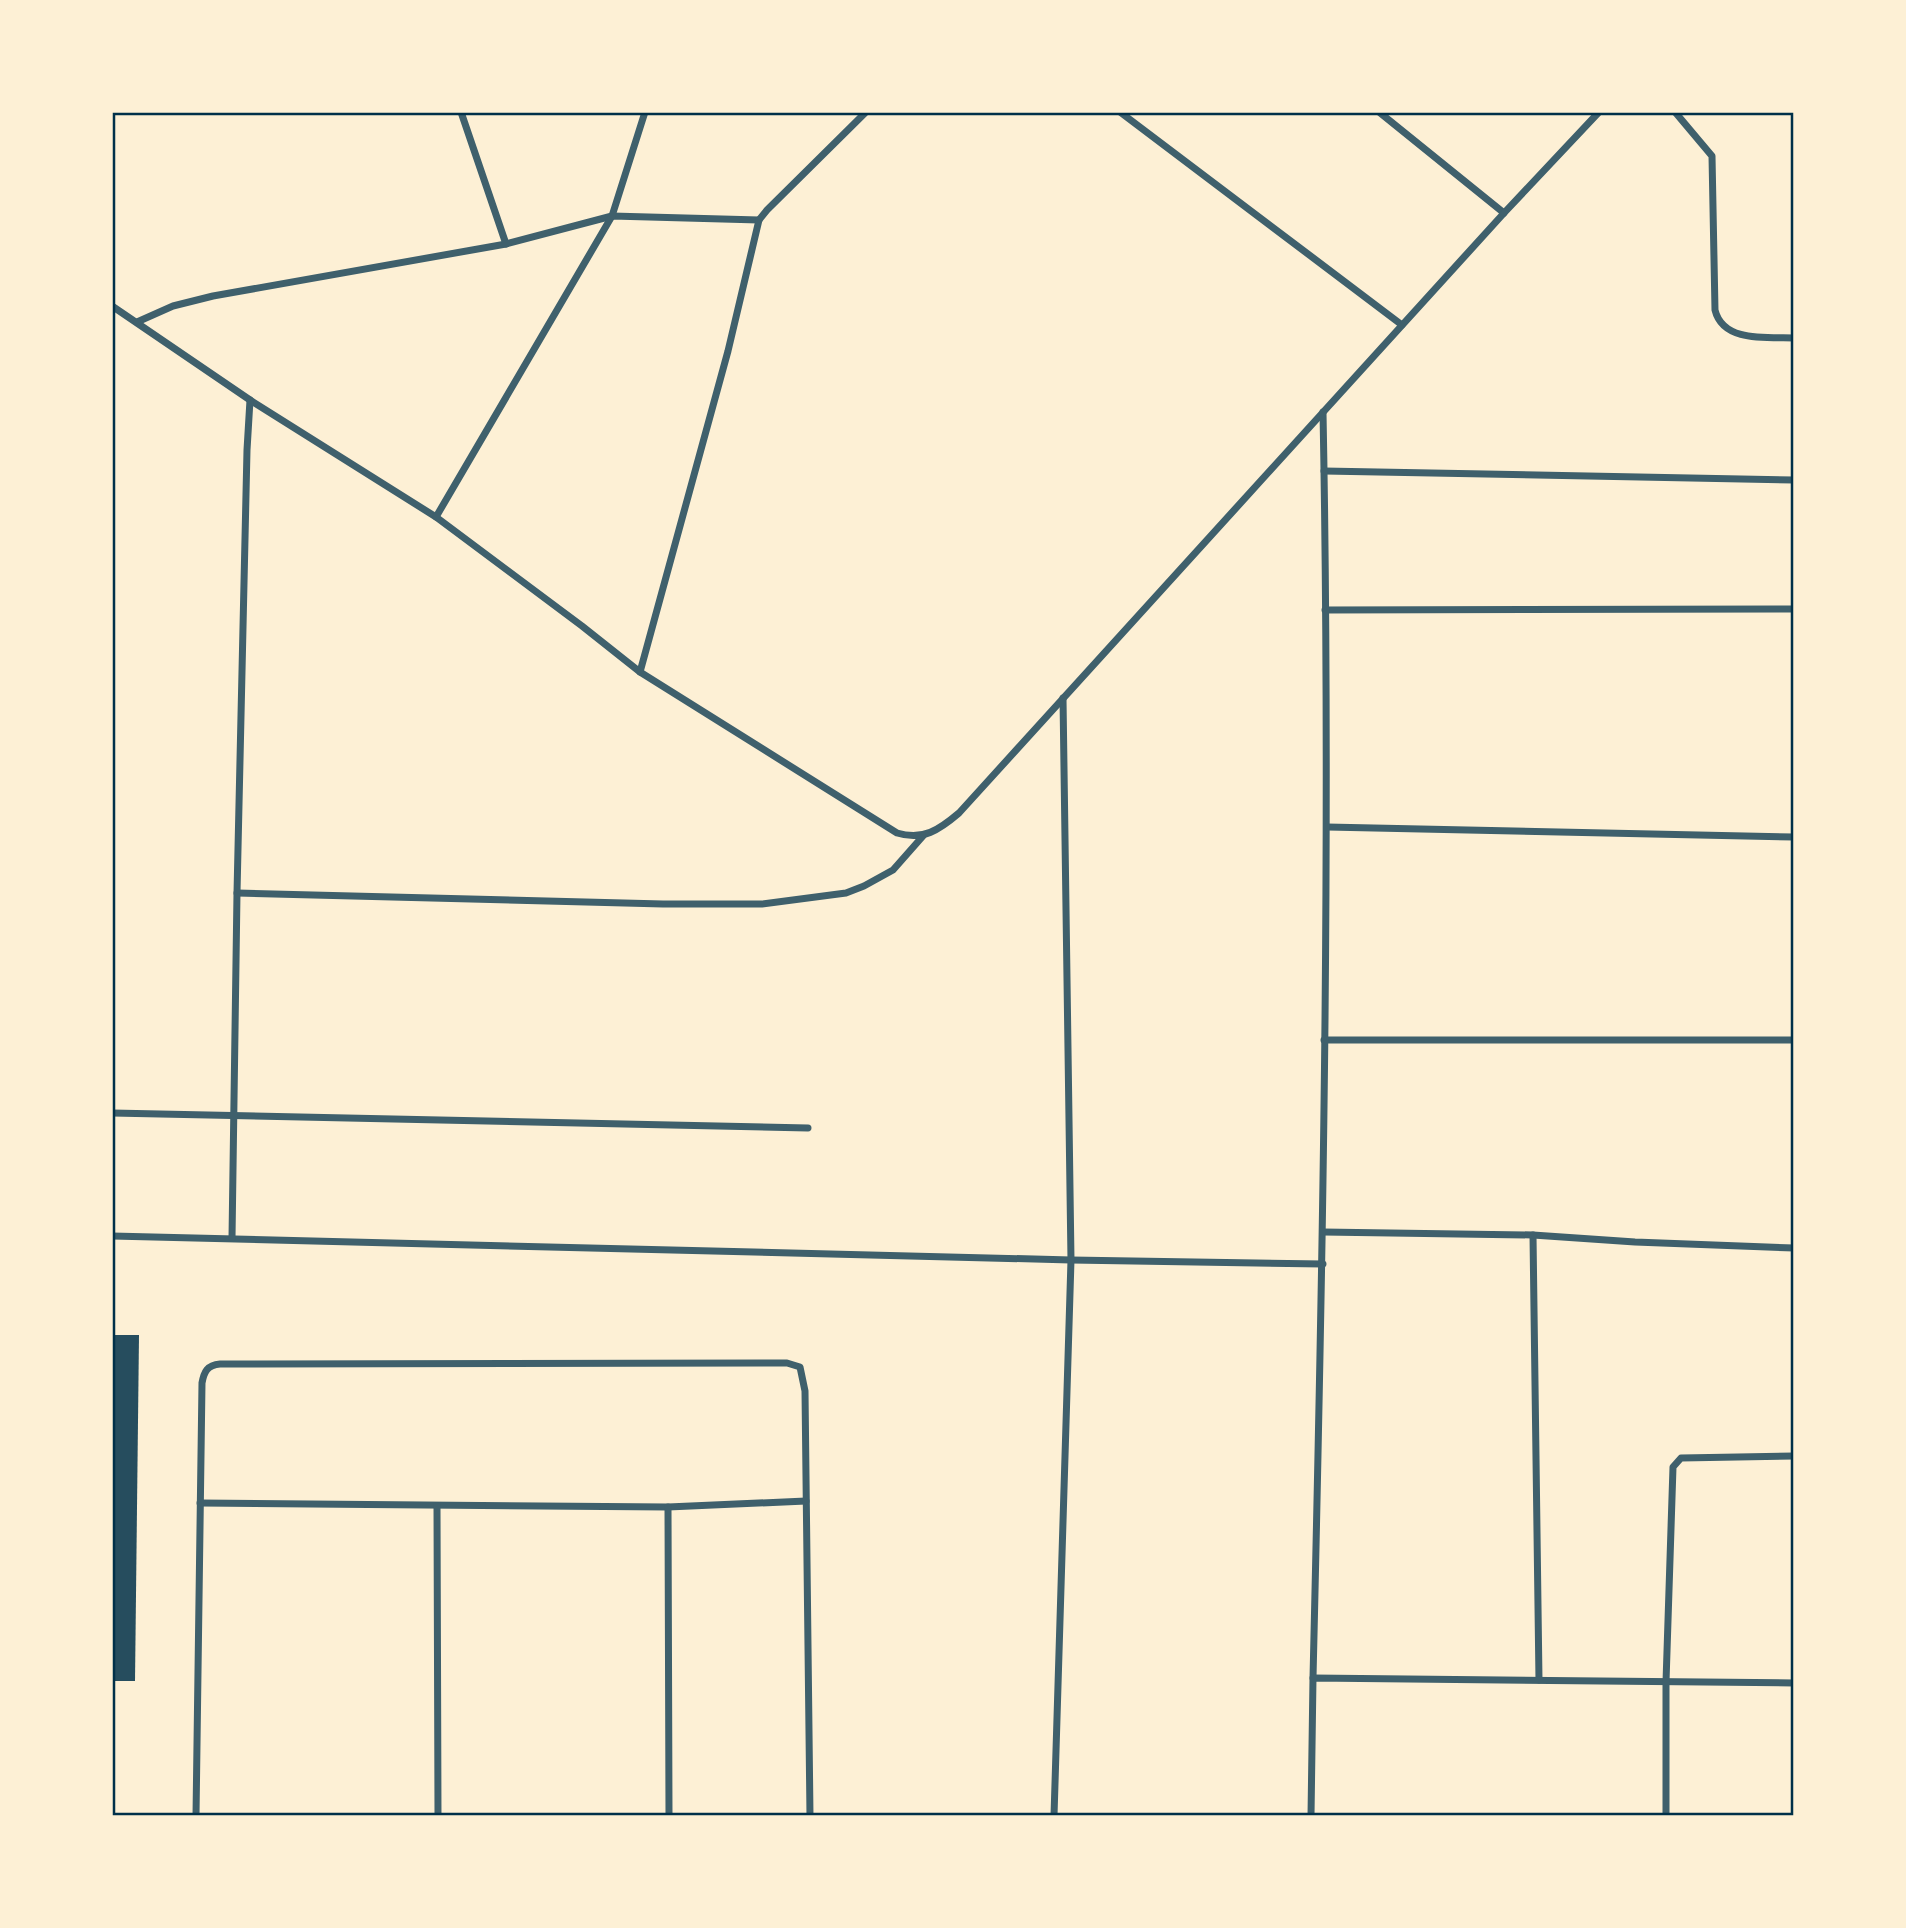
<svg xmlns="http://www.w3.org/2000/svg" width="1906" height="1928" font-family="'Zilla Slab',serif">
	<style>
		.building { fill: #264d5e }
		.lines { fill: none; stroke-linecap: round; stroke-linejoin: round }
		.minor { stroke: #3f606c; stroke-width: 7 }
		.neatline { fill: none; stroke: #003049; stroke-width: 2.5 }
	</style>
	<rect width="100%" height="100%" fill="#fdf0d5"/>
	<!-- building -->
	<polygon class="building" points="112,1335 139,1335 135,1681 112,1681"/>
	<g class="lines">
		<!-- minor -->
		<g class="minor">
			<polyline points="461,112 506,244"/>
			<polyline points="1120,112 1402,325"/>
			<polyline points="1379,112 1504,213"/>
			<path d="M 1675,112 L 1712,156 L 1715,310 C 1723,343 1768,337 1794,338"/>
			<path d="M 112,306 L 250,400 L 436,517 L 582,626 L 640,672 L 897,833 C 923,841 939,830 959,813 L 1504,213 L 1599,112"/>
			<polyline points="137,322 173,306 213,296 506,244 612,216 759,220"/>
			<polyline points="1324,471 1794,480"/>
			<polyline points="436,517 612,216 645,112"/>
			<polyline points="1325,610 1794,609"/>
			<polyline points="640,672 728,351 759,220 767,210 866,112"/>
			<polyline points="1327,827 1794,837"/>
			<polyline points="237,893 663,904 762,904 846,893 864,886 893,870 923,836"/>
			<polyline points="1324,1040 1794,1040"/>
			<polyline points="112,1113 808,1128"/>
			<polyline points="1323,1232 1533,1235 1635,1242 1794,1248"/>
			<polyline points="1533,1235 1539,1680"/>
			<polyline points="112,1236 1071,1260 1323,1264"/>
			<polyline points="232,1238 237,893 247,450 250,400"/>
			<polyline points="200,1503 668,1507 806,1501"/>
			<polyline points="437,1506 438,1816"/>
			<polyline points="668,1507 669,1816"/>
			<path d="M 1313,1678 C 1323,1256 1331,834 1323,412"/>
			<path d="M 196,1816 L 202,1383 C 204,1372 207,1365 220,1364 L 787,1363 L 800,1367 L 805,1391 L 810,1816"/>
			<polyline points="1054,1816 1071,1260 1063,698"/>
			<polyline points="1311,1816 1313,1678 1794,1683"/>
			<polyline points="1666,1816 1666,1682 1673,1467 1681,1458 1794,1456"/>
		</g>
	</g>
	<!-- border -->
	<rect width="1906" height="1928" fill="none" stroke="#fdf0d5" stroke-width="228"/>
	<rect x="114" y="114" width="1678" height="1700" class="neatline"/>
</svg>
